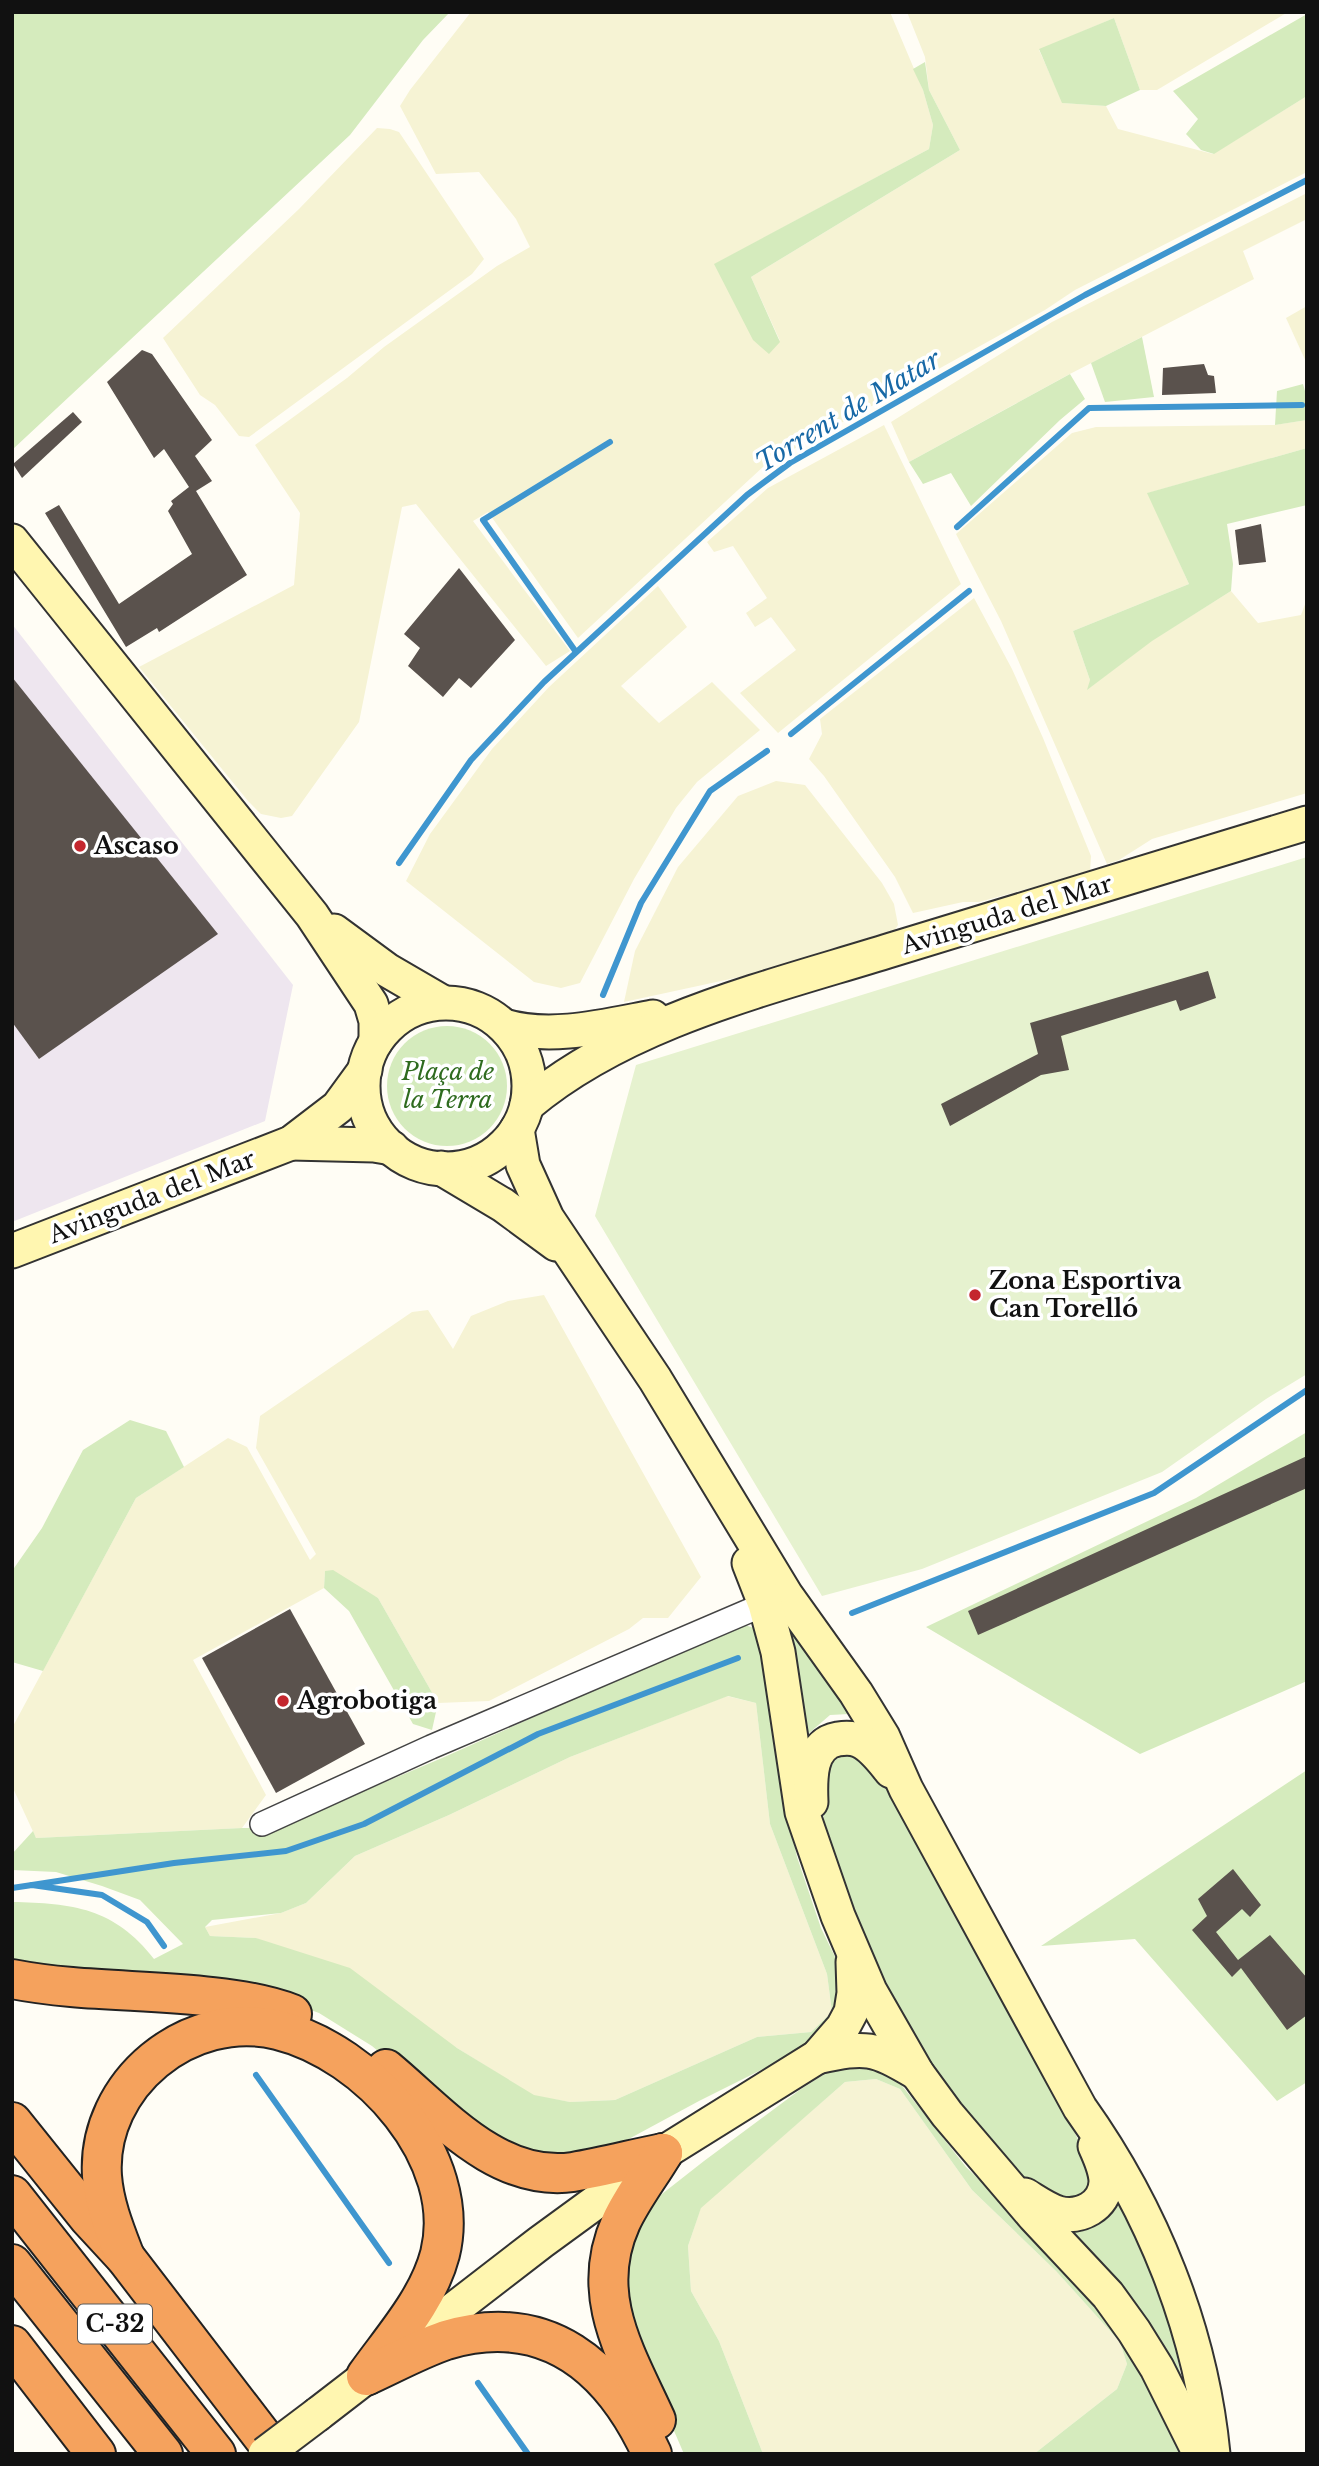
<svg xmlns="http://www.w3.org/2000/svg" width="1319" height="2466" font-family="'Libre Baskerville',serif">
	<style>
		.industrial { fill: #eee6ef }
		.farmland { fill: #f6f3d4 }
		.green { fill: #d5ebbd; fill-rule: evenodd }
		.pitch { fill: #e6f2cf }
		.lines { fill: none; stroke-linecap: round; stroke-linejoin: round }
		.stream { stroke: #3f96cf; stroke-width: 6 }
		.building { fill: #5a524d }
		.street-casing { stroke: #444; stroke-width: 26 }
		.secondary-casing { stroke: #333; stroke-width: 37 }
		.highway-casing { stroke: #222; stroke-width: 42 }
		.street { stroke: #fff; stroke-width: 23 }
		.secondary { stroke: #fff6b0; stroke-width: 33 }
		.highway { stroke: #f5a25d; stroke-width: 38 }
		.secondary-bridge-casing { stroke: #333; stroke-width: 37; stroke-linecap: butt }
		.secondary-bridge { stroke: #fff6b0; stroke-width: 33 }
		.poi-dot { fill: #c4262e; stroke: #fff; stroke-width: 2.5 }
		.labels { text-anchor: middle; stroke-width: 7; stroke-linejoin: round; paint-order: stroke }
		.shield { fill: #fff; stroke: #585858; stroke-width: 2 }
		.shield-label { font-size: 23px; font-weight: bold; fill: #111 }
		.poi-label { font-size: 24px; font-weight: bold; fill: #111; stroke: #fff; text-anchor: start }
		.street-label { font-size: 24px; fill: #111; stroke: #fff }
		.park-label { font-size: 24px; font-style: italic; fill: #2f6b1f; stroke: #fff }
		.water-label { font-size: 26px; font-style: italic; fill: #1768a6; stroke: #fff }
	</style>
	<rect width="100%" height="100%" fill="#fffdf5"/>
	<!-- industrial -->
	<polygon class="industrial" points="12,624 293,985 265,1121 12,1222"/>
	<!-- farmland -->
	<g class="farmland">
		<polygon points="471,12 890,12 923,90 933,125 929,149 715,264 780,341 751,277 960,150 929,90 925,57 907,12 1288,12 1157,90 1140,90 1114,18 1039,50 1063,103 1106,106 1118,129 1213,154 1307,96 1307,172 1075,290 1045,310 765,465 578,638 488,512 473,521 570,651 546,666 416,504 402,507 359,722 292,816 281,818 261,814 248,801 139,667 294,585 300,513 255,445 347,378 384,347 497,266 530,247 516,219 479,172 436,174 400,106 410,90"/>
		<polygon points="377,128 390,129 399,132 484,259 472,274 249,437 239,436 215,405 200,395 163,338 299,209"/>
		<polygon points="1307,193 1307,219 1243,251 1254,279 1066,376 909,462 891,422 1052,322"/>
		<polygon points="1307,306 1307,364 1286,318"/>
		<polygon points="1307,420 1307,448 1148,493 1189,584 1073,631 1090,680 1089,688 1151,641 1231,591 1258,623 1301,615 1307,599 1307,793 1152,839 1119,860 1107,864 1001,621 956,534 1072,433 1096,427 1274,425"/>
		<polygon points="884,425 961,584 778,733 740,693 796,650 771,617 755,627 746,613 767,598 733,546 714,552 707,542 768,488"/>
		<polygon points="658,586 687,627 621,686 659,723 712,682 760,730 697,782 676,808 634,879 580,983 561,988 534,982 406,881 430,834 492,749 549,687"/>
		<polygon points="974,598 1012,669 1043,738 1091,856 1090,872 979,902 963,902 913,913 895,877 824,776 809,759 822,734 820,719"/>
		<polygon points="776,781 805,785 882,883 894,904 898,925 893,933 744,976 624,1002 635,951 678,867 738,796"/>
		<polygon points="544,1295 701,1577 668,1618 643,1618 629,1629 489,1701 438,1703 378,1598 325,1571 324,1588 193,1660 266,1795 242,1828 36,1838 12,1786 12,1728 136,1498 228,1438 247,1447 310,1560 316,1554 256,1448 260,1416 412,1312 428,1310 453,1349 471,1316 508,1301"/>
		<polygon points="727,1696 756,1703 770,1824 827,1974 832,2012 811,2032 757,2037 615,2100 570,2102 534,2096 457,2048 256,1938 210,1936 205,1927 281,1913 306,1903 355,1856 449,1815 570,1757"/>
		<polygon points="876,2079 900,2089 972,2190 1056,2271 1120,2342 1127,2364 1117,2389 1034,2454 763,2454 719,2341 691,2291 688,2246 701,2207 845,2082"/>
	</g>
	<!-- green -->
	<g class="green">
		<polygon points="12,12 450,12 423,40 350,135 12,450"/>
		<polygon points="1307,14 1307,96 1214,154 1201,150 1186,134 1198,119 1173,91"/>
		<polygon points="1114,18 1140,90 1106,106 1062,103 1039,49"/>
		<polygon points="925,62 929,90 960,150 751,277 780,342 769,354 753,340 714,264 929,149 933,125 923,90 913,69"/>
		<polygon points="1142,337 1154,397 1105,402 1091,363"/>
		<polygon points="1070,374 1085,399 1060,420 971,506 951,473 923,484 909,462"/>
		<polygon points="1303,384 1307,398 1307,420 1275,425 1277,391"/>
		<polygon points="1307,448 1307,505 1227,524 1233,564 1231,591 1152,641 1087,690 1090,680 1073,631 1189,584 1147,493"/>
		<circle cx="447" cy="1086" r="60"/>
		<polygon points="130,1420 166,1431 184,1467 136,1498 43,1671 12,1662 12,1571 42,1528 83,1450"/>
		<polygon points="1307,1432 1307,1681 1140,1754 926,1627 1196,1498"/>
		<polygon points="333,1570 378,1598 438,1703 432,1730 413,1724 349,1611 324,1588 325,1571"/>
		<polygon points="779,1611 849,1714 830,1715 801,1740"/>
		<path d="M 742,1624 L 757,1629 L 771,1691 L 785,1800 L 797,1857 L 821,1928 L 837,1961 L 841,2013 L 807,2047 L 699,2101 L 601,2154 L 561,2162 L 498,2151 L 372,2046 L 319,2013 L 283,2000 L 12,1964 L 12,1902 C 72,1903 115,1908 154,1959 L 183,1944 L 140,1900 L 102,1886 L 56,1872 L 12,1870 L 12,1854 L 33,1831 L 36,1838 L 242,1828 L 277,1828 L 442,1758 ZM 728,1696 L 756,1703 L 770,1824 L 827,1974 L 832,2012 L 811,2032 L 757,2037 L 615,2100 L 570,2102 L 534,2095 L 457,2048 L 350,1968 L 256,1938 L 210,1936 L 205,1927 L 212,1920 L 281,1913 L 306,1903 L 355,1856 L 449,1815 L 570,1757 Z"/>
		<polygon points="842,1756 857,1756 886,1783 1061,2104 1083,2150 1091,2171 1090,2185 1082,2199 1065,2201 1046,2195 1020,2174 934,2075 879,1974 849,1905 824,1821 821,1791 830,1762"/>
		<polygon points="1307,1770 1307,2082 1277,2101 1135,1939 1041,1946"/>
		<polygon points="865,2063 892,2073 966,2167 1068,2266 1141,2364 1182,2454 1034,2454 1117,2389 1127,2364 1120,2342 1056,2271 972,2190 900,2089 876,2079 845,2082 701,2208 688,2246 691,2291 719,2341 763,2454 684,2454 643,2359 618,2277 639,2212 704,2161 801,2089 826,2073"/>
		<path d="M 1120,2199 C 1155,2263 1174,2332 1186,2403 L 1064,2229 C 1095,2231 1106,2226 1120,2199 Z"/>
	</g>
	<!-- pitch -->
	<polygon class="pitch" points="1307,857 1307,1374 1266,1399 1162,1472 922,1569 822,1596 595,1216 636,1065"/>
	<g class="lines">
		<!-- stream -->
		<g class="stream">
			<polyline points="957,527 1089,408 1302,405"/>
			<polyline points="576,652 483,520 610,442"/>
			<polyline points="791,734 969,591"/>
			<polyline points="399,863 471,760 544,682 747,495 790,463 1085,295 1307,180"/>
			<polyline points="603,995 641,903 710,791 767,751"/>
			<polyline points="852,1613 1154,1493 1307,1390"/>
			<polyline points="32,1885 174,1863 286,1851 364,1824 538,1734 738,1658"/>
			<polyline points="12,1888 32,1885 102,1895 147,1922 164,1946"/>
			<polyline points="256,2075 389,2263"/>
			<polyline points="478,2383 528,2454"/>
		</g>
	</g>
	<!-- building -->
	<g class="building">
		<polygon points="142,350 152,354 212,440 195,456 212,481 196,491 247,575 159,632 157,628 126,647 45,513 59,505 119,604 192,554 168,511 173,504 171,501 189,487 164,449 154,458 107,382"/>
		<polygon points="1204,364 1208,375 1214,376 1216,393 1162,395 1163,368"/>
		<polygon points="73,412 82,422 22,478 13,464"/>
		<polygon points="1261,524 1266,562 1239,565 1235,530"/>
		<polygon points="459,568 515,640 471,688 459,678 443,697 408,666 420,648 404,634"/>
		<polygon points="12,677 218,934 39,1059 12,1022"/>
		<polygon points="1208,971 1216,998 1180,1011 1176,1000 1061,1036 1069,1070 1041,1075 950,1126 941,1104 1038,1054 1030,1023"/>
		<polygon points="1307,1456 1307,1488 978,1635 968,1611"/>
		<polygon points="290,1609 365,1744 276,1793 202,1658"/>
		<polygon points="1233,1869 1261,1905 1250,1917 1242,1909 1216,1932 1238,1960 1270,1935 1307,1978 1307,2015 1287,2030 1241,1968 1232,1977 1192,1930 1207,1916 1198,1899"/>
	</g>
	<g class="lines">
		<!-- street casing -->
		<g class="street-casing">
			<polyline id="street" points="262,1824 431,1747 765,1604"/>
		</g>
		<!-- secondary casing -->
		<g class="secondary-casing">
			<g id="secondary">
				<polyline points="12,541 312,915 371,1004 376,1021 376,1041"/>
				<polyline points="334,931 387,970 442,1002"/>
				<circle cx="446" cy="1086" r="83"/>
				<path d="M 504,1026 C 551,1040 605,1026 653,1017"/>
				<path d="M 527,1105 C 626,1021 769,988 891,950 C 1029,908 1168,865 1307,823"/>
				<path d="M 517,1129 L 523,1165 L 547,1218 L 655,1379 L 786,1595 L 856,1693 L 883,1737 L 906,1789 L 1080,2108 C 1152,2209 1201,2330 1213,2454"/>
				<polyline points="291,1143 374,1145 392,1148"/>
				<polyline points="441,1168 503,1205 556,1244"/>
				<polyline points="12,1251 291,1143 338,1107 365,1070"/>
				<polyline points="749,1563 765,1604 778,1652 802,1812 838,1916 870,1991 917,2073 947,2114 1034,2216 1108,2295 1134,2331 1157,2368 1200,2454"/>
				<path d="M 811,1802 C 810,1779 809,1744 838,1739 C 845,1738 854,1738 860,1741 C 873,1747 882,1760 891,1771"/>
				<path d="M 817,2057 C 867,2046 873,2047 917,2073"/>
				<path d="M 1025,2195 C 1035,2201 1046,2209 1058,2213 C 1080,2219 1105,2206 1106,2182 C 1106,2170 1100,2157 1095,2146"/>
				<polyline points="318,2414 541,2242 663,2153 817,2057 843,2027 851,2012 854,1993 853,1962"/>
			</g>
		</g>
		<!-- highway casing -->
		<g class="highway-casing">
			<g id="highway">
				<path d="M 12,1979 C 79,1992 146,1989 213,1997 C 240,2000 267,2004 292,2014"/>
				<path d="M 386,2069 C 439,2113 497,2183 573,2172 C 603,2167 633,2159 663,2153"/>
				<polyline points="12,2122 89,2218 125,2257 276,2454"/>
				<polyline points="12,2195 216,2454"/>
				<path d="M 125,2257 C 115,2231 104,2204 102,2176 C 96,2084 189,2008 278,2030 C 368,2052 464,2158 440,2254 C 428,2300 393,2338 366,2376"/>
				<polyline points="12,2264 163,2454"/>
				<polyline points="12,2345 96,2454"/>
				<path d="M 368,2375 C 394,2363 420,2349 446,2340 C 547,2310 612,2367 652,2454"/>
				<path d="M 656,2420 C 626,2354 588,2295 621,2222 C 632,2198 650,2175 663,2153"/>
			</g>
		</g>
		<!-- street -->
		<use href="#street" class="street"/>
		<!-- secondary -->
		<use href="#secondary" class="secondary"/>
		<!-- highway -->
		<use href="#highway" class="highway"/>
		<!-- secondary-bridge casing -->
		<g class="secondary-bridge-casing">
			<polyline id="secondary-bridge" points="265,2454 318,2414"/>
		</g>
		<!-- secondary-bridge -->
		<use href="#secondary-bridge" class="secondary-bridge"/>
	</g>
	<!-- markers -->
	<g class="poi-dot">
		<circle cx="80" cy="846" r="7"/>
		<circle cx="975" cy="1295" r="7"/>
		<circle cx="283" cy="1701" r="7"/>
	</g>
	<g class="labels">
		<!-- shield labels -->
		<rect class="shield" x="78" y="2304.5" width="74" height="39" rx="5"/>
		<g class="shield-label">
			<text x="115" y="2332">C-32</text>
		</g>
		<!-- poi labels -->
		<g class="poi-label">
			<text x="94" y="854">Ascaso</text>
			<text x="989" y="1289">Zona Esportiva<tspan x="989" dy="28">Can Torelló</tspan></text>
			<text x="297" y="1709">Agrobotiga</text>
		</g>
		<!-- street labels -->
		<g class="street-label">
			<text transform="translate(1007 915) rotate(-17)" y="8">Avinguda del Mar</text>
			<text transform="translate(152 1197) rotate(-21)" y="8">Avinguda del Mar</text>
		</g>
		<!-- park labels -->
		<g class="park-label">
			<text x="448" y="1080">Plaça de<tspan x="448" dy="28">la Terra</tspan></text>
		</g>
		<!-- water labels -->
		<g class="water-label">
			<text transform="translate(848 411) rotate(-31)" y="9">Torrent de Matar</text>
		</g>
	</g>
	<!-- border -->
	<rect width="1319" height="2466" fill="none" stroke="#111111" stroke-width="28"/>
</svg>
